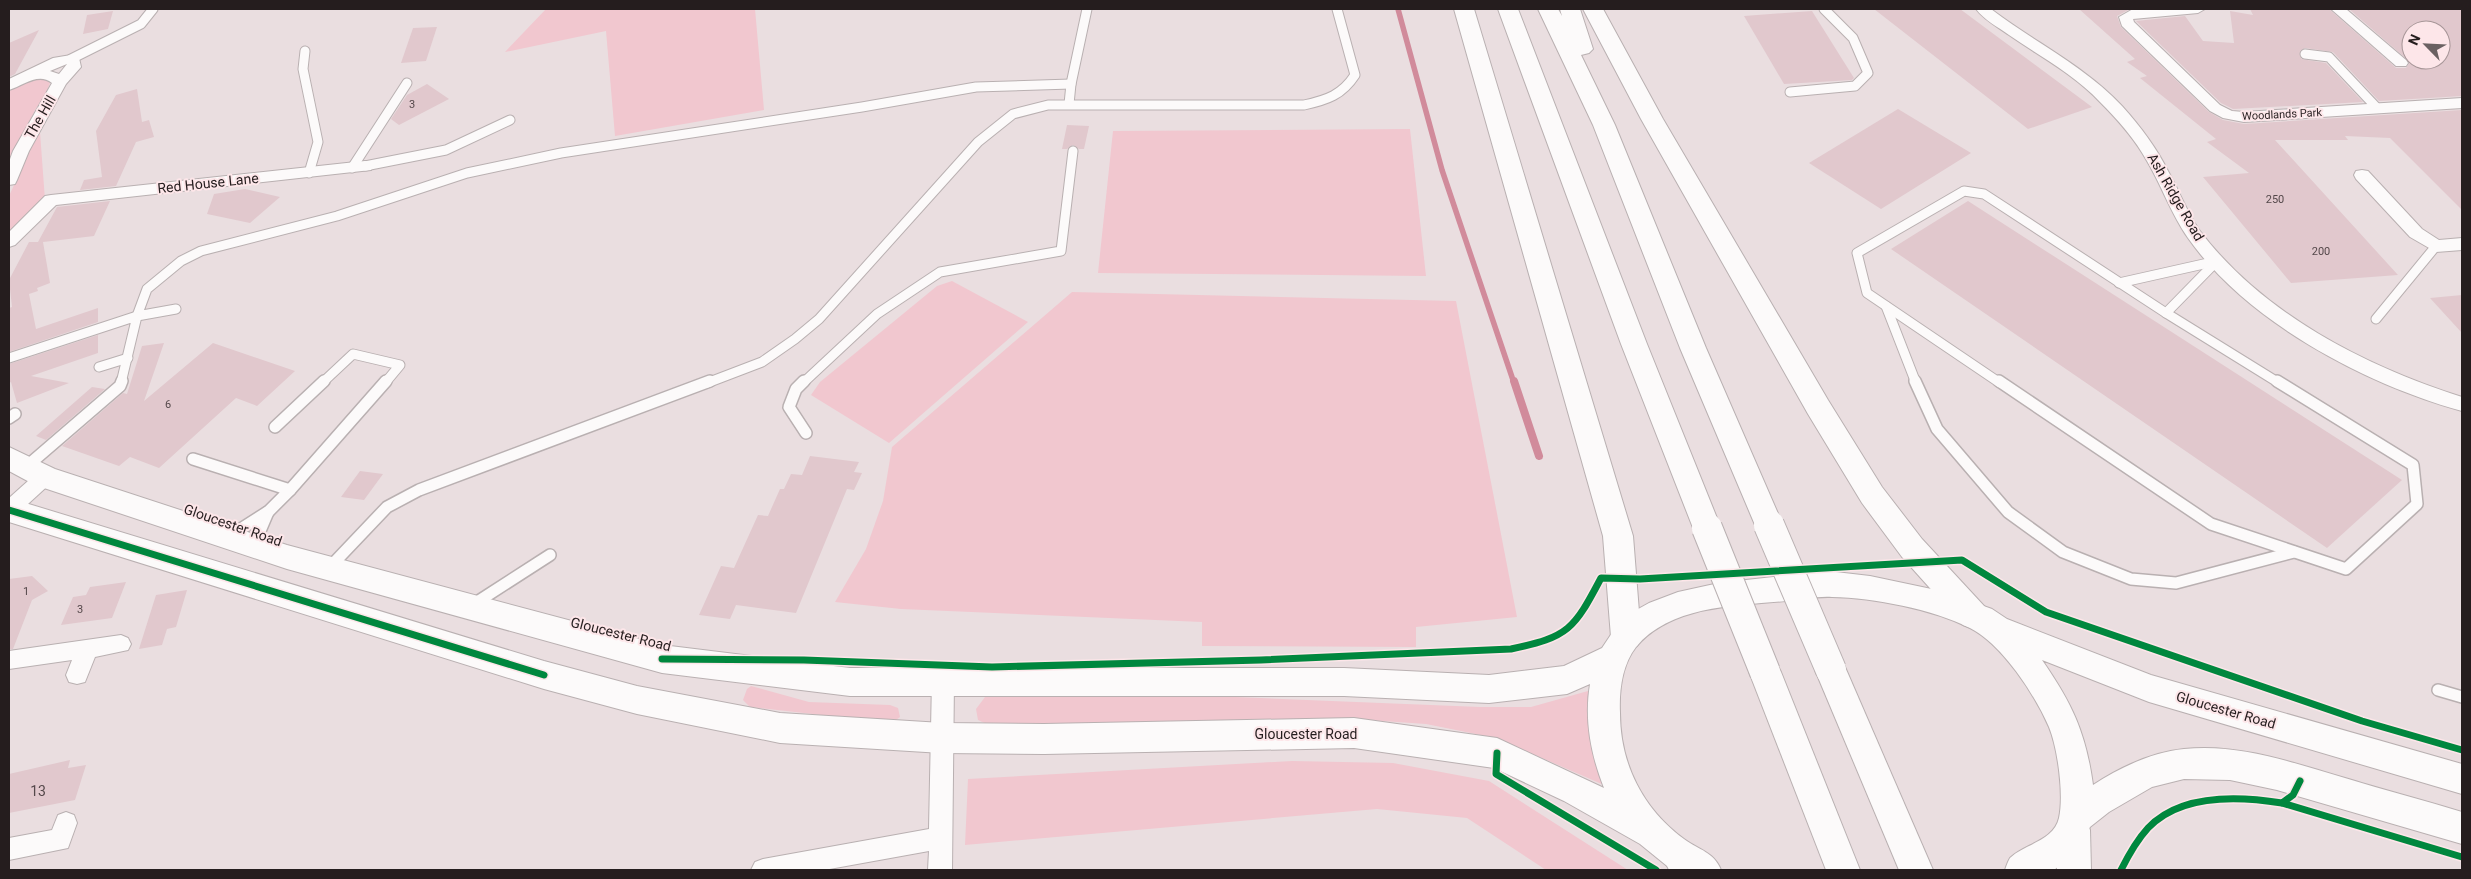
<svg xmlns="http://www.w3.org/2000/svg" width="2471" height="879" font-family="Roboto,sans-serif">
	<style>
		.green { fill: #f1c7cf }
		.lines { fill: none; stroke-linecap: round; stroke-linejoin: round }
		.stream-far1 { stroke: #d18b9b; stroke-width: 5.5 }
		.stream { stroke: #d18b9b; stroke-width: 8 }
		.building { fill: #e1c8cd; fill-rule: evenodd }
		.service-far1-casing { stroke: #b9b0b1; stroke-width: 11 }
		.service-casing { stroke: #b9b0b1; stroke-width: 14 }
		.minor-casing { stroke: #b9b0b1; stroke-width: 2 }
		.primary-casing { stroke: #b9b0b1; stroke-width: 2 }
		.motorway-casing { stroke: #b9b0b1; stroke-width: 2 }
		.service-far1 { stroke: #fcfafa; stroke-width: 9 }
		.service { stroke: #fcfafa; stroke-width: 11 }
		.minor { fill: #fcfafa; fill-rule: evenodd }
		.primary { fill: #fcfafa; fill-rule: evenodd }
		.motorway { fill: #fcfafa; fill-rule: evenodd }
		.motorway-bridge-casing { stroke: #b9b0b1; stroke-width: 32; stroke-linecap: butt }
		.motorway-bridge { stroke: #fcfafa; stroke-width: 30 }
		.cycleway-casing { stroke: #fde6e9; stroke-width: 10 }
		.cycleway { stroke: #00873e; stroke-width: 7 }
		.labels { text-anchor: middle; stroke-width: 4; stroke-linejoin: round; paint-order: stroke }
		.number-label { font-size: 11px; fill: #54484a }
		.far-street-label { font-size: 11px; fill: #251d1e; stroke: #fde6e9 }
		.street-label { font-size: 14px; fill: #251d1e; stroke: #fde6e9 }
		.near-number-label { font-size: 14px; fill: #54484a }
	</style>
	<rect width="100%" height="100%" fill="#eadee0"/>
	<!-- green -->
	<g class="green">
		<polygon points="546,9 755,9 764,110 615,136 606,31 505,52"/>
		<polygon points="36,76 48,79 50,83 46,94 35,110 9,169 9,87"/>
		<polygon points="1410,129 1426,276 1098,273 1113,131"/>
		<polygon points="40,132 45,200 17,228 9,232 9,196 38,133"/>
		<polygon points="952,281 1028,322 889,443 811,395 820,382 937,286"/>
		<polygon points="1072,292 1456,301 1517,617 1416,627 1416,647 1202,646 1202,622 901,609 835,602 866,549 883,501 892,447"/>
		<polygon points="751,686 809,702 890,705 898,708 900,717 892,723 750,707 743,700 747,689"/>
		<polygon points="1588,691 1590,726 1604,785 1496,738 1426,724 1354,719 991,726 978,720 976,709 985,697 1003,692 1187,695 1480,707 1531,707"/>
		<polygon points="1292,761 1393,763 1489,781 1628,870 1546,870 1467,818 1377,809 965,845 968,779"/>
	</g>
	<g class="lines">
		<!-- stream-far1 -->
		<polyline class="stream-far1" points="1398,9 1442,170 1514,383"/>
		<!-- stream -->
		<polyline class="stream" points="1514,381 1539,456"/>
	</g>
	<!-- building -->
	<g class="building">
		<polygon points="1874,9 1960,9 2092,107 2028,129"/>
		<polygon points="2079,9 2130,9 2117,16 2121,27 2209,112 2223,120 2244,124 2462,110 2462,210 2390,138 2345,136 2348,140 2275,140 2398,275 2291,283 2203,177 2249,173 2207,142 2216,139 2140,78 2147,76 2127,62 2135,59"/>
		<path d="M 2250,9 L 2329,9 L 2396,68 L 2406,68 L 2410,62 L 2349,9 L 2462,9 L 2462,96 L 2379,101 L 2333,52 L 2305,48 L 2300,51 L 2301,59 L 2326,63 L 2363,102 L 2233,109 L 2221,103 L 2136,21 L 2185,16 L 2203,41 L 2234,43 L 2230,11 L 2253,15 ZM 2411,30 L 2441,30 L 2441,60 L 2411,60 Z"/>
		<polygon points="113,11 108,29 83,34 87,15"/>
		<polygon points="1812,11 1854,78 1852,80 1784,84 1744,16"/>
		<polygon points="437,27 426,61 401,63 413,28"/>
		<polygon points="39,30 15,74 9,77 9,43"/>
		<polygon points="427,84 449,99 399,125 391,119 407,95"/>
		<polygon points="137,89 142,122 149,120 154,137 136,142 116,186 80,190 84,180 102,177 96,131 116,95"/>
		<polygon points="1898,109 1971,153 1881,209 1809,163"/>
		<polygon points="1067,125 1089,126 1084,149 1079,149 1073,145 1067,149 1062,149"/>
		<polygon points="245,189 280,197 250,223 207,214 214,194"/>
		<polygon points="110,201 94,236 43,242 50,283 37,288 38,291 29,294 36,329 98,308 98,322 9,352 9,308 12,307 9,280 29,242 38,242 57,207"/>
		<polygon points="1968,201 2402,480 2327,548 1891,249"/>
		<polygon points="2462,295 2462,333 2430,298"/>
		<polygon points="98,335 98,353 31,376 69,383 17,403 11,382 9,383 9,364"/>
		<polygon points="164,343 144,401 213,343 295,371 257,406 236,398 159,468 130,457 119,466 62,446 123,393 127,394 142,346"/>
		<polygon points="92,387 105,389 46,440 36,436"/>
		<polygon points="810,456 859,462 854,472 862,473 854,490 847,489 796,613 736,605 730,619 699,615 721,566 734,568 758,515 768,516 780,489 784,489 791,474 802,475"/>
		<polygon points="360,471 383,474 364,500 341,497"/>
		<polygon points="32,576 48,591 32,600 13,649 9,649 9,579"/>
		<polygon points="126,582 112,618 61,625 73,597 86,595 90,587"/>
		<polygon points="187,590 176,627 167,629 162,645 139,649 156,595"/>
		<polygon points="70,760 68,768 86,765 75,800 9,813 9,774"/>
	</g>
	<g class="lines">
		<!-- service-far1 casing -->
		<g class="service-far1-casing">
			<g id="service-far1">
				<polyline points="305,51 303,69 318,142 309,173"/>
				<polyline points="2305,54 2329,57 2377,108"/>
				<polyline points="71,59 141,24 153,9"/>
				<polyline points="1790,92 1855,86 1868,73 1853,38 1824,9"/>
				<polyline points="1069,104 1071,84 1087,9"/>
				<polyline points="365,166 446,150 510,120"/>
				<polyline points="352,168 407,83"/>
				<polyline points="2119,283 2217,261"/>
				<polyline points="1886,306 1916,383"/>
				<polyline points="176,309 137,316 147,289 181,261 201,251 337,216 467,173 561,153 862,107 976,87 1071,84"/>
				<polyline points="2166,313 2216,262"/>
				<polyline points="2376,319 2436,246"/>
				<polyline points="9,358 137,316 121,383"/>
				<polyline points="99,367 128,358"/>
				<polyline points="322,383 353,354 400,365 385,383"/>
				<path d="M 707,383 L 762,362 L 795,339 L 819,319 L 978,142 L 1013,114 L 1048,105 L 1304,105 C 1327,100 1342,95 1355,75 L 1337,9"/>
				<polyline points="803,383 877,314 940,272 1061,251 1073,151"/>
				<polyline points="2000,383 1867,293 1857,253 1964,191 1984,194 2166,313 2279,383"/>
			</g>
		</g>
		<!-- service casing -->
		<g class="service-casing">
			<g id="service">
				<polyline points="804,381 796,389 789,407 806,433"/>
				<polyline points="1915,381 1937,429 2008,512 2063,552 2131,579 2176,583 2294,552"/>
				<polyline points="1999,381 2211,524 2346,569 2417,504 2413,465 2277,381"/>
				<polyline points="9,418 15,414"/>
				<polyline points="275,427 324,381"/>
				<polyline points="193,459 290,490 269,511 230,536"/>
				<polyline points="26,467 120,386 122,381"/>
				<polyline points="290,490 386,381"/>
				<polyline points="254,545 268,512"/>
				<polyline points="329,568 387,507 419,490 710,381"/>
				<polyline points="474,604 550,555"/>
				<polyline points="2438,690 2462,697"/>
			</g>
		</g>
		<!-- minor casing -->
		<g class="minor-casing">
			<g id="minor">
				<path d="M 1976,9 L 1991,9 C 2034,42 2085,66 2122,106 C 2140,126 2156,147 2168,171 C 2179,190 2187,213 2200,231 C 2263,314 2365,366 2462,397 L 2462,411 C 2365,384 2247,322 2188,238 C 2171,214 2162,186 2147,161 C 2135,139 2118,120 2100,102 C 2074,74 2039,56 2009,35 C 1998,27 1984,20 1976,9 Z"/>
				<polygon points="2133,9 2205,9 2198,13 2133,19 2134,22 2220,105 2232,111 2244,112 2462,98 2462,108 2244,122 2223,118 2210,111 2122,26 2119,17"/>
				<polygon points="2331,9 2346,9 2406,60 2408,63 2406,66 2396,66"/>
				<path d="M 71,55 L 79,58 L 81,67 L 66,84 L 29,151 L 17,180 L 15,184 L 9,185 L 9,162 L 13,151 L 52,83 C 38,72 23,86 9,90 L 9,79 L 53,58 ZM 67,64 L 59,74 L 50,71 Z"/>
				<polygon points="365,161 371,162 373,166 371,170 56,205 15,245 9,247 9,232 45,196 51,195"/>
				<polygon points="2362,170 2368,171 2422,229 2439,240 2462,238 2462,250 2436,252 2410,237 2356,179 2354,175 2356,171"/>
				<polygon points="45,469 52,472 55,477 52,482 16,515 9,517 9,498 38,472"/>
				<polygon points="121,635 128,638 131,644 128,650 95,657 85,682 77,684 69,682 66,675 72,660 9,669 9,651"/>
				<polygon points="943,671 951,673 954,680 952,870 928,870 929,851 824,870 751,870 755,862 763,859 929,829 932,680 935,673"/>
				<polygon points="66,812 74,815 77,823 68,848 9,860 9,838 52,830 58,815"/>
			</g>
		</g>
		<!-- primary casing -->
		<g class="primary-casing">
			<path id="primary" d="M 9,447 L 55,469 L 287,545 L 662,645 L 850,668 L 1344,668 L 1489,675 L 1564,666 L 1602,648 L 1616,627 L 1631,613 L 1649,603 L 1678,592 L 1719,583 L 1827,571 L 1870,576 L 1941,591 L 1992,609 L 2007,619 L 2151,675 L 2462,764 L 2462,794 L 2149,702 L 2042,660 C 2072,703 2086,733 2093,785 C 2119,768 2152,752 2184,749 C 2238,743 2294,763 2345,778 C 2384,790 2423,800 2462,812 L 2462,844 L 2277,790 L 2230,780 L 2184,779 L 2152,787 L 2109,812 L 2090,827 L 2077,852 L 2054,870 L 2005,870 C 2006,867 2008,861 2010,858 C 2024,844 2054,841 2059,818 C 2064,795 2058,749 2049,727 C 2035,695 2002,644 1970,628 C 1932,609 1874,598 1832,597 C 1816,596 1801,600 1786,601 C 1736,606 1671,605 1636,647 C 1622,665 1619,691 1620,713 C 1620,764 1643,809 1684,839 C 1699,850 1714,852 1721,870 L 1672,870 L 1640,844 L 1564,801 L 1494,768 L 1354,748 L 1044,754 L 942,753 L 780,743 L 637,714 L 544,689 L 9,522 L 9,498 L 544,661 L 637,686 L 780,713 L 942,723 L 1044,724 L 1354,718 L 1497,738 L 1604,788 C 1591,755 1584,720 1590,684 L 1567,694 L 1489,703 L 1344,696 L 850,696 L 662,673 L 287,569 L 35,485 L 9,471 Z"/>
		</g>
		<!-- motorway casing -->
		<g class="motorway-casing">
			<g id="motorway">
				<polygon points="1454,9 1474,9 1633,536 1641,637 1637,646 1626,650 1615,646 1611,637 1603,536"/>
				<polygon points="1498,9 1518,9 1647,344 1721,528 1717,536 1707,540 1697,536 1693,528 1621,344"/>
				<polygon points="1538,9 1558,9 1562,16 1560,9 1580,9 1593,49 1589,53 1581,55 1615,125 1706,348 1783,525 1779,533 1769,537 1759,533 1755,525 1680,348 1593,125"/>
				<polygon points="1583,9 1603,9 1663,119 1828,400 1882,487 1922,539 1985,607 1989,616 1985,625 1974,629 1963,625 1902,557 1862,503 1808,414 1641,119"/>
				<polygon points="1831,656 1842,660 1933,870 1899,870 1815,670 1820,660"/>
				<polygon points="1765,658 1776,662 1781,672 1860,870 1826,870 1749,672 1754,662"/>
				<polygon points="2073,814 2085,819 2090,830 2091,870 2057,870 2056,830 2061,819"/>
				<path d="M 1681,842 C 1695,848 1703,856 1708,870 L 1669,870 L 1664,859 L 1669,847 Z"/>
			</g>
		</g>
		<!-- service-far1 -->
		<use href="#service-far1" class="service-far1"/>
		<!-- service -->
		<use href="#service" class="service"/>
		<!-- minor -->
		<use href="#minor" class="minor"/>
		<!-- primary -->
		<use href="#primary" class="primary"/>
		<!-- motorway -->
		<use href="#motorway" class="motorway"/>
		<!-- motorway-bridge casing -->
		<g class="motorway-bridge-casing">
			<g id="motorway-bridge">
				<polyline points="1769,525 1831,670"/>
				<polyline points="1707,528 1765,672"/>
			</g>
		</g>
		<!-- motorway-bridge -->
		<use href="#motorway-bridge" class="motorway-bridge"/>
		<!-- cycleway casing -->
		<g class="cycleway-casing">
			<g id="cycleway">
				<polyline points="9,510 544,675"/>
				<path d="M 662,659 L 804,660 L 992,667 L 1261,660 L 1511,649 C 1569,637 1574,629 1601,578 L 1640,579 L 1962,560 L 2046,612 L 2362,721 L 2462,750"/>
				<polyline points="1497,753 1496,774 1656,870"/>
				<polyline points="2282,803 2462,857"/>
				<path d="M 2121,870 C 2128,856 2137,840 2148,828 C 2181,793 2239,796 2282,803 L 2293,795 L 2300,781"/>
			</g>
		</g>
		<!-- cycleway -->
		<use href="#cycleway" class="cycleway"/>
	</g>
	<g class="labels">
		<!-- number labels -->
		<g class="number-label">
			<text x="412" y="108">3</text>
			<text x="2275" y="203">250</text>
			<text x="2321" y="255">200</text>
			<text x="168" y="408">6</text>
			<text x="26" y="595">1</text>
			<text x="80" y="613">3</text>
		</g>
		<!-- far-street labels -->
		<g class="far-street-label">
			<text transform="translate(2282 114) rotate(-3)" y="4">Woodlands Park</text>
		</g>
		<!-- street labels -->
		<g class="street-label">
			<text transform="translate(40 117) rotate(-60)" y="5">The Hill</text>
			<text transform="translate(208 183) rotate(-6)" y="5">Red House Lane</text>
			<text transform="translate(2176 197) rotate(60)" y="5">Ash Ridge Road</text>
			<text transform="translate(233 525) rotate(19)" y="5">Gloucester Road</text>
			<text transform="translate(621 634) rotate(14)" y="5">Gloucester Road</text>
			<text transform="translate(2226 710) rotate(16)" y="5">Gloucester Road</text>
			<text x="1306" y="739">Gloucester Road</text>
		</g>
		<!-- near-number labels -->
		<g class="near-number-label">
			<text x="38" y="796">13</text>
		</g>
	</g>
	<!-- border -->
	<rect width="2471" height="879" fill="none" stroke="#251d1e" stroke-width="20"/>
	<!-- north arrow -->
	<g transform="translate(2426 45) rotate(294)"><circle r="24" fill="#fde6e9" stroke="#a79698"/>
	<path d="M0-4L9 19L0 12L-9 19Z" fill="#6a6162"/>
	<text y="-8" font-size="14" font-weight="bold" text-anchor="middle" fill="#251d1e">N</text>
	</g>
</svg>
